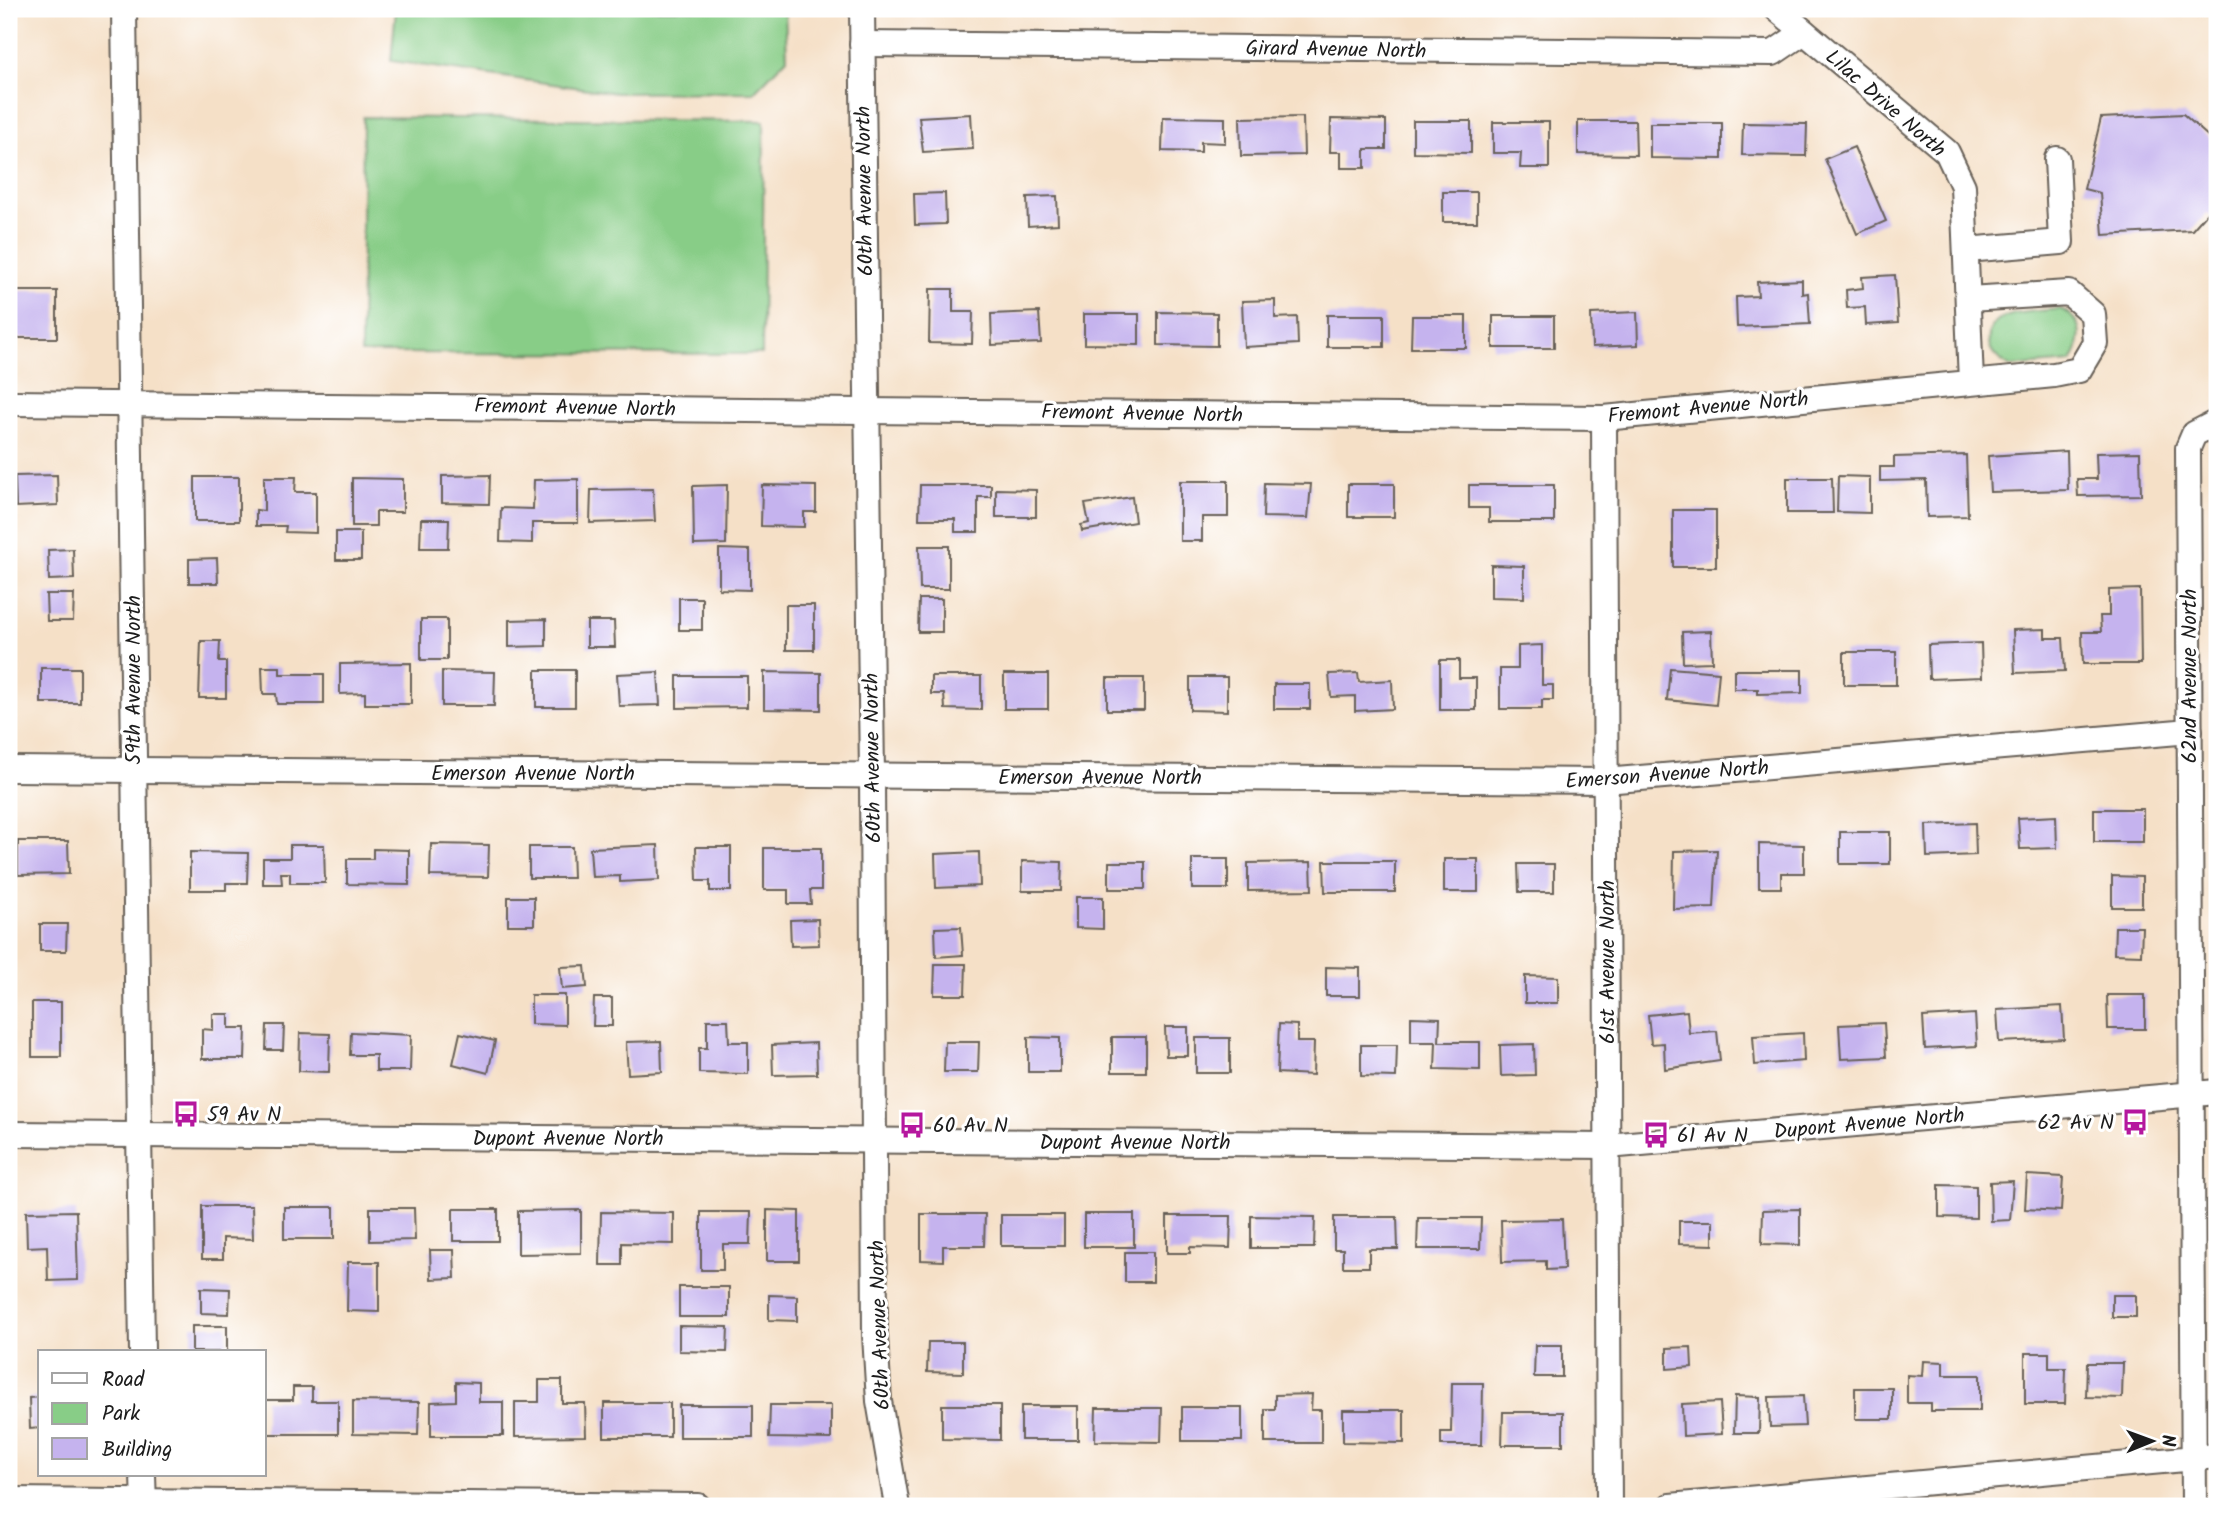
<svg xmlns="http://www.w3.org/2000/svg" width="2226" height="1515" font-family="Kalam,sans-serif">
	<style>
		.green { fill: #88cd87; stroke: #527452; stroke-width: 2 }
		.building { fill: #c5b3ee }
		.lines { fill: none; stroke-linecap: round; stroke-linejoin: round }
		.minor-casing { stroke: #686158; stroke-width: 28 }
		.minor { stroke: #fff; stroke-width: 24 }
		.labels { text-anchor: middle; stroke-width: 6; stroke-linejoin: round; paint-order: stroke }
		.street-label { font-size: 21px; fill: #1c1c1c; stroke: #fff }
		.poi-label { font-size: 21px; fill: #1c1c1c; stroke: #fff; text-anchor: start }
	</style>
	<rect width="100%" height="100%" fill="#fff"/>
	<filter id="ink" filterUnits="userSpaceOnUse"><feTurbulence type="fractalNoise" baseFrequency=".0143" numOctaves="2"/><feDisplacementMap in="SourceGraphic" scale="14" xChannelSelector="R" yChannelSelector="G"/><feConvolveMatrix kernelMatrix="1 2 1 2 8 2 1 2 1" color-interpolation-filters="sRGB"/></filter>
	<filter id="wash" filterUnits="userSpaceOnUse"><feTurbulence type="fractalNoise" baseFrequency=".00686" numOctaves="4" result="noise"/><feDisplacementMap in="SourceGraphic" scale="28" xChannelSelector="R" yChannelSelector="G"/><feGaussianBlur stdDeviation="1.57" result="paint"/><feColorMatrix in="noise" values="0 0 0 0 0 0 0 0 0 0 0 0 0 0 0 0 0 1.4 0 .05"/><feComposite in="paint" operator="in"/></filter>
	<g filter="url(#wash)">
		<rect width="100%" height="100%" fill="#f5e0c7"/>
		<!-- green -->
		<g class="green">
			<polygon points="396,9 785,9 787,58 754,92 616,93 391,61"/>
			<polygon points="363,117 764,121 762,354 361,353"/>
			<path d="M 2061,309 C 2085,322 2083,340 2071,362 L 2011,367 C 2002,362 1991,355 1989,343 C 1984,308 2039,312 2061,309 Z"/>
		</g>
		<g id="blocks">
			<!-- building -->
			<g class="building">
				<polygon points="971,114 973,149 923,152 919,117"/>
				<polygon points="2183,114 2210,138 2217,129 2217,221 2207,213 2192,230 2103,235 2100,193 2084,189 2101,118"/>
				<polygon points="1163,117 1225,118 1225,143 1201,142 1201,152 1162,151"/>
				<polygon points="1303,117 1304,155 1241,156 1240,118"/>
				<polygon points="1331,119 1386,120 1386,149 1365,149 1365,168 1341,168 1341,152 1330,152"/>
				<polygon points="1413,121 1471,121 1471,153 1413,152"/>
				<polygon points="1578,121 1635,121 1636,155 1578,154"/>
				<polygon points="1493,122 1549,122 1549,168 1520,168 1521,153 1493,153"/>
				<polygon points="1650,123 1722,123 1722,159 1650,158"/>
				<polygon points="1743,123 1807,124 1806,156 1742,155"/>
				<polygon points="1854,147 1886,221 1857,234 1825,159"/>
				<rect x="1443" y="192" width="34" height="30"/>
				<polygon points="945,193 946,224 915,225 914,194"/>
				<polygon points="1057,196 1058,224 1028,226 1027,197"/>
				<polygon points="1895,275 1898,323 1866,325 1865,307 1847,308 1846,290 1863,288 1862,277"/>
				<polygon points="1802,280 1802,294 1808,293 1810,324 1737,327 1736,297 1758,296 1757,282"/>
				<polygon points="930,289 953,289 953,312 973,312 972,344 929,343"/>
				<rect x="9" y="291" width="48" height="47"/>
				<polygon points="1275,300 1275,318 1297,317 1298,344 1244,347 1242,301"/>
				<polygon points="1039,312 1041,343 992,345 991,314"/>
				<polygon points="1158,312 1217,313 1217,346 1158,345"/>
				<polygon points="1637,312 1638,345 1592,347 1591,314"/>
				<polygon points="1084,314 1139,314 1139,345 1084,344"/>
				<rect x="1327" y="315" width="57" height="32"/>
				<polygon points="1412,316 1466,316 1466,348 1411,348"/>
				<rect x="1493" y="316" width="61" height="32"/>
				<polygon points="2067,451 2068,490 1990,492 1988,456"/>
				<polygon points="2140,452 2141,495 2078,496 2077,479 2097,479 2096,453"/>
				<polygon points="1966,455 1968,516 1927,517 1926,480 1880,481 1880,467 1894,467 1894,457"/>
				<polygon points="57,475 58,505 16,507 15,476"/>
				<polygon points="490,475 489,504 442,503 442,476"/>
				<polygon points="1838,476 1870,477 1870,513 1837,512"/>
				<rect x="195" y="477" width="44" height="44"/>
				<polygon points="264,477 296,477 295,492 316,492 316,533 285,532 286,526 256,526 256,510 264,511"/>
				<polygon points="352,478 403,479 403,512 376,512 376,526 352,526"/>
				<polygon points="1787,478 1832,478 1833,513 1787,513"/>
				<polygon points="578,479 578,523 532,523 532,543 500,542 501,508 533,509 534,480"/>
				<polygon points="1180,481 1228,481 1228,517 1202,517 1202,541 1180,541"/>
				<polygon points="1264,483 1311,484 1308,518 1263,517"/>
				<rect x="1348" y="484" width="46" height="33"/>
				<polygon points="727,485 726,544 694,545 693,486"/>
				<polygon points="762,485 816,486 816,512 804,512 804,527 761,526"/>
				<polygon points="920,485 991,485 991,497 978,497 978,532 955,532 955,519 919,519"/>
				<polygon points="1469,485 1554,485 1554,522 1489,522 1489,508 1469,508"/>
				<polygon points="653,489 655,521 590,523 591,490"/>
				<polygon points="996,489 1036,490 1036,517 996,517"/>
				<polygon points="1132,497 1135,522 1082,531 1081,525 1089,523 1085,504"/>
				<rect x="1673" y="510" width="43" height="57"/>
				<polygon points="421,519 449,519 448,548 420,548"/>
				<rect x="336" y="532" width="25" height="28"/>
				<polygon points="919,546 949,546 949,589 920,589"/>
				<polygon points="73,549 74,579 49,580 48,550"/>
				<polygon points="719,549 750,550 750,590 719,589"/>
				<polygon points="217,558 218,583 189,583 189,559"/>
				<polygon points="1491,565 1524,566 1524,598 1491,597"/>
				<polygon points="2140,589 2141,664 2083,664 2082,632 2101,632 2100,616 2109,616 2109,590"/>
				<polygon points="46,594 74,594 73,621 47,621"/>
				<rect x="679" y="598" width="23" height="32"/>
				<polygon points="919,599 942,599 942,632 918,632"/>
				<rect x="786" y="605" width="28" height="45"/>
				<rect x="421" y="619" width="26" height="41"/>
				<polygon points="546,619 546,646 509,647 509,620"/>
				<polygon points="587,621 614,621 615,647 587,647"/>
				<polygon points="2045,629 2045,638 2063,638 2065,671 2015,673 2013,630"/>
				<polygon points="1711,631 1712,662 1683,663 1682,632"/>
				<polygon points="201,641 220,641 219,662 226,662 226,698 199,698"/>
				<polygon points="1981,643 1982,677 1929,679 1928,645"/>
				<polygon points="1542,645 1542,685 1553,685 1553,700 1542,700 1542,709 1500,709 1500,669 1518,669 1518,646"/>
				<rect x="1844" y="652" width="52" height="33"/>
				<polygon points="1440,660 1459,660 1459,678 1476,678 1476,710 1440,710"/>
				<polygon points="411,663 411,704 365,704 365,693 340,694 340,664"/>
				<polygon points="262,667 280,667 280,674 324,674 324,704 277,704 276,694 263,694"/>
				<rect x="41" y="668" width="39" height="35"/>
				<polygon points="1670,668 1719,672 1716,705 1667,700"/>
				<rect x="536" y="670" width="39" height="37"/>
				<polygon points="1734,670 1802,670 1802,693 1758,694 1758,689 1734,689"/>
				<polygon points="442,671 495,672 494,706 442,706"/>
				<polygon points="658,672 660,705 619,706 617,674"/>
				<polygon points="764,672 821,673 821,710 764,709"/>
				<polygon points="1358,673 1359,682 1392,680 1393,709 1355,711 1355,696 1331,697 1329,674"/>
				<rect x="1004" y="674" width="44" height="35"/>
				<polygon points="677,676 747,676 747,707 677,708"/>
				<polygon points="931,676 981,676 981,710 945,709 944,694 931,694"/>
				<polygon points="1190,677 1227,677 1227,711 1190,710"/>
				<rect x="1107" y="678" width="37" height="32"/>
				<rect x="1274" y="684" width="36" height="25"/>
				<rect x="2094" y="809" width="49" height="33"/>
				<polygon points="2056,816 2057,848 2020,849 2018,818"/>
				<polygon points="1975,823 1976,855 1927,857 1926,825"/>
				<rect x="1840" y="832" width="50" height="32"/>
				<polygon points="18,841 68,841 69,874 18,875"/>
				<polygon points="431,844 489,845 488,877 430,876"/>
				<polygon points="1759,844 1804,845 1804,873 1781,873 1781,888 1759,888"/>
				<polygon points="290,845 324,845 325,883 290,883 290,873 281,873 282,884 263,884 263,858 290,858"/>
				<polygon points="658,845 659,880 620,882 620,876 592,877 590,848"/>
				<polygon points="529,847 572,847 573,878 529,878"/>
				<polygon points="696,847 731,847 731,891 710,891 710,881 697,881"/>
				<polygon points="764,848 821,848 821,890 810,890 811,904 788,904 788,890 764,890"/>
				<polygon points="373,849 409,850 409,885 347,884 347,859 373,859"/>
				<polygon points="1717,850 1714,908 1673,909 1674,851"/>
				<polygon points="190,852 248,853 247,883 226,883 226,890 190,890"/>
				<polygon points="979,852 980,886 936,888 935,854"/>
				<rect x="1192" y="859" width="36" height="30"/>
				<rect x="1444" y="859" width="34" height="33"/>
				<polygon points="1022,861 1062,862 1061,891 1022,891"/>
				<polygon points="1324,861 1395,861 1395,892 1325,892"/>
				<rect x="1109" y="862" width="36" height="27"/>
				<polygon points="1311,862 1312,890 1248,891 1248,863"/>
				<polygon points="1518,864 1554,864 1554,892 1519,892"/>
				<polygon points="2112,876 2142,877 2142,907 2112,907"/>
				<rect x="508" y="897" width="26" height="28"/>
				<polygon points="1076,897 1103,897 1103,929 1076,928"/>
				<polygon points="818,919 819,945 791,946 790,920"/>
				<polygon points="40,924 67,924 66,951 40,951"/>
				<polygon points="961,927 963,955 936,957 935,928"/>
				<polygon points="2115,927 2142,927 2141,955 2114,954"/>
				<polygon points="935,964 966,964 965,995 934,995"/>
				<polygon points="585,966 587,987 562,989 560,967"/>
				<polygon points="1326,967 1360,968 1360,996 1326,996"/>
				<polygon points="1525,976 1558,977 1558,1003 1525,1003"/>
				<polygon points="531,995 565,995 565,1025 531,1024"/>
				<polygon points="2107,995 2145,995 2145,1029 2108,1029"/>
				<polygon points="594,998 612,998 612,1026 593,1026"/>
				<rect x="32" y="1002" width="29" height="55"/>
				<polygon points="2062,1006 2064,1039 1999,1042 1997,1010"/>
				<polygon points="1687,1011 1689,1033 1717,1031 1720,1061 1665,1069 1664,1043 1651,1044 1648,1015"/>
				<polygon points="213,1014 229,1014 229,1028 246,1028 245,1059 202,1059 202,1029 213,1030"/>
				<polygon points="1975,1014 1977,1046 1925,1049 1923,1017"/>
				<polygon points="1411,1017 1440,1018 1439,1042 1480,1042 1480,1070 1435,1069 1436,1042 1411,1042"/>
				<polygon points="707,1020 728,1020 729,1042 748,1042 748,1074 699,1073 699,1048 707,1048"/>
				<polygon points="1884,1023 1886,1057 1841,1059 1839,1025"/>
				<polygon points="1279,1024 1297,1025 1297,1042 1314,1042 1313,1075 1277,1073"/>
				<polygon points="267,1025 284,1025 283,1050 266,1050"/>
				<polygon points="1165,1027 1188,1027 1188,1056 1166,1056"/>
				<polygon points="351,1032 411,1035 410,1071 376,1071 376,1055 350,1055"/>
				<polygon points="300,1033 330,1034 329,1072 299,1071"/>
				<polygon points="460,1033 495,1041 488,1073 453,1064"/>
				<polygon points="1803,1033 1804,1061 1755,1065 1753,1036"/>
				<polygon points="1028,1037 1060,1038 1060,1072 1028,1072"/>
				<rect x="1112" y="1037" width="34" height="35"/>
				<rect x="1196" y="1038" width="34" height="35"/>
				<polygon points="661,1041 662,1072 628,1074 626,1042"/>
				<polygon points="945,1042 979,1042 978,1072 944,1072"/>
				<polygon points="816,1043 817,1074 773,1075 772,1045"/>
				<polygon points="1534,1044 1535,1075 1501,1076 1500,1045"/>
				<polygon points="1361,1045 1397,1045 1396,1077 1361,1076"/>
				<polygon points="2027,1175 2063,1177 2061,1211 2025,1209"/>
				<polygon points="2013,1181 2010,1220 1991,1221 1990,1182"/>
				<polygon points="1939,1185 1976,1186 1976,1218 1939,1217"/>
				<polygon points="202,1206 252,1206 253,1239 223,1238 223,1259 202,1259"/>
				<rect x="284" y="1207" width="50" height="32"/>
				<polygon points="370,1208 414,1208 415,1240 370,1241"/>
				<rect x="453" y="1209" width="45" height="32"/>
				<polygon points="1800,1209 1800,1245 1762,1244 1763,1210"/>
				<polygon points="581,1210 581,1253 518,1254 518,1211"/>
				<polygon points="767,1210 799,1211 799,1261 767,1261"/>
				<polygon points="76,1211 78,1280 48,1281 47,1246 27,1247 26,1212"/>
				<rect x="9" y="1212" width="3" height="44"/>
				<polygon points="601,1212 674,1213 674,1244 622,1243 622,1265 600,1265"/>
				<polygon points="701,1212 751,1212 750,1244 723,1244 723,1270 701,1270"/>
				<polygon points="921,1214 985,1214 984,1246 943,1246 943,1261 921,1260"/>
				<rect x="1084" y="1214" width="50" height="33"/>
				<rect x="1001" y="1215" width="63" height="31"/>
				<polygon points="1167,1216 1231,1216 1230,1248 1190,1247 1190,1253 1167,1253"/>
				<polygon points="1251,1216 1315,1217 1314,1248 1251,1248"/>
				<polygon points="1334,1217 1397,1217 1398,1249 1369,1249 1369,1267 1343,1267 1343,1249 1334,1249"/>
				<polygon points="1418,1218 1481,1218 1480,1249 1417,1249"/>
				<polygon points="1562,1219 1564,1269 1546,1270 1546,1261 1502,1262 1501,1220"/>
				<polygon points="1679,1221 1713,1221 1713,1245 1679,1244"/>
				<polygon points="430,1250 454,1250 455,1278 431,1279"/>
				<rect x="1125" y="1252" width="28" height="30"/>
				<polygon points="348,1262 379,1262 379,1312 347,1311"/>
				<rect x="679" y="1287" width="50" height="30"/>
				<polygon points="201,1288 230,1289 229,1314 201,1313"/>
				<polygon points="769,1295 797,1296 797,1321 769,1320"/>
				<rect x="2112" y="1295" width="24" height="22"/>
				<rect x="192" y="1326" width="35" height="26"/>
				<polygon points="679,1326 728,1327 727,1352 679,1351"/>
				<polygon points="928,1342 963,1342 963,1373 927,1372"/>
				<polygon points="1535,1345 1562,1345 1562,1377 1534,1377"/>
				<polygon points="1691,1347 1692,1367 1667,1369 1667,1348"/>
				<polygon points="2025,1353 2049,1353 2049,1368 2066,1368 2065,1404 2025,1404"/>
				<polygon points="1923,1361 1943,1362 1943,1375 1980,1375 1980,1411 1931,1411 1931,1403 1907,1403 1907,1375 1922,1376"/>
				<polygon points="2087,1363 2123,1363 2122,1398 2086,1397"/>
				<polygon points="539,1380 562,1380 562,1403 585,1403 586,1436 515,1437 515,1402 539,1402"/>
				<polygon points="456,1382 479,1383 479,1402 503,1402 503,1436 431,1436 431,1402 456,1401"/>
				<polygon points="1452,1383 1483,1383 1482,1445 1441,1445 1441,1432 1451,1432"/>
				<polygon points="293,1387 312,1387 312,1401 338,1401 338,1434 265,1434 265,1400 293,1400"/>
				<rect x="1855" y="1388" width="37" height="31"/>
				<polygon points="1312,1394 1311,1410 1321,1410 1321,1443 1265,1443 1265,1409 1275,1409 1275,1395"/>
				<polygon points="1735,1396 1760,1397 1759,1433 1734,1433"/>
				<polygon points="1803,1396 1805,1426 1770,1427 1769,1397"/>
				<polygon points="40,1397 40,1428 30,1429 29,1398"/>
				<polygon points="353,1401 419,1402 418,1435 353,1434"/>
				<polygon points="1720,1402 1722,1434 1683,1436 1682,1404"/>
				<rect x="604" y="1403" width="66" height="34"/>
				<rect x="679" y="1405" width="74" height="32"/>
				<polygon points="770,1405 831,1405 831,1439 769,1438"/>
				<polygon points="942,1405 1000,1405 1000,1440 942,1439"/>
				<rect x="1021" y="1406" width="57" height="34"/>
				<rect x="1182" y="1407" width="60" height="34"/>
				<polygon points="1096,1408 1162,1408 1161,1442 1095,1441"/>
				<polygon points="1343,1410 1404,1410 1404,1443 1343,1442"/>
				<polygon points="1503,1412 1563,1412 1563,1445 1502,1445"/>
			</g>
		</g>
	</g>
	<g filter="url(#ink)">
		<use href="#blocks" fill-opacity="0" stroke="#686158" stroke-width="2"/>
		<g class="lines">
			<!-- minor casing -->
			<g class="minor-casing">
				<g id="minor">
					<polyline points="124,9 142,1352"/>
					<polyline points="862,9 872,775 875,1335 879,1401 897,1506"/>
					<polyline points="1777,9 1947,152 1963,186 1971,382"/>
					<polyline points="862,44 1773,53 1804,32"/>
					<polyline points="1966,250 2061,242 2057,159"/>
					<polyline points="9,403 1604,418 2054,375 2079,370 2095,343 2093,314 2069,293 1968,299"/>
					<polyline points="1604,418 1609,1506"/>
					<polyline points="9,769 1605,781 2190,731"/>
					<polyline points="9,1134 1608,1146 2217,1092"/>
					<polyline points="143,1475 144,1506"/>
					<polyline points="9,1500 698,1506"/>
					<polyline points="1670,1506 2217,1456"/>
					<polyline points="2194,1506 2188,448 2194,434 2217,422"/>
				</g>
			</g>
			<!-- minor -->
			<use href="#minor" class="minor"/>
		</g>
	</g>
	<!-- icons -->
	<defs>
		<g id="bus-bare" transform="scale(2.1)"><path d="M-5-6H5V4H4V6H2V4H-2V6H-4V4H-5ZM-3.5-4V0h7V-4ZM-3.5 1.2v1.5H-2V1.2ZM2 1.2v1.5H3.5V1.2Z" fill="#b5179e" stroke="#fff" stroke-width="2.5" paint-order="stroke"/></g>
	</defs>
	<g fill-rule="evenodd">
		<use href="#bus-bare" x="186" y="1114"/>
		<use href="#bus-bare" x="2135" y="1122"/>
		<use href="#bus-bare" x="912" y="1125"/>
		<use href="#bus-bare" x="1656" y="1135"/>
	</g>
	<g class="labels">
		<!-- street labels -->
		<g class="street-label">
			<text transform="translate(1336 49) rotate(1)" y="7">Girard Avenue North</text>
			<text transform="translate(1886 103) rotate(41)" y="7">Lilac Drive North</text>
			<text transform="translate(864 191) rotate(-91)" y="7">60th Avenue North</text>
			<text transform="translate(575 407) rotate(1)" y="7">Fremont Avenue North</text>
			<text transform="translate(1708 407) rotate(-5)" y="7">Fremont Avenue North</text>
			<text transform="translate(1142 413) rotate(1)" y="7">Fremont Avenue North</text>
			<text transform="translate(2189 676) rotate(-90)" y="7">62nd Avenue North</text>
			<text transform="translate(133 680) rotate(-90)" y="7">59th Avenue North</text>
			<text transform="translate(872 758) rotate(-91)" y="7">60th Avenue North</text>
			<text x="533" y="780">Emerson Avenue North</text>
			<text transform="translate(1667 774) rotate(-4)" y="7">Emerson Avenue North</text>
			<text x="1100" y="784">Emerson Avenue North</text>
			<text transform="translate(1607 962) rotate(-90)" y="7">61st Avenue North</text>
			<text transform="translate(1869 1123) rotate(-5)" y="7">Dupont Avenue North</text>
			<text x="568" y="1145">Dupont Avenue North</text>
			<text x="1135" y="1149">Dupont Avenue North</text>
			<text transform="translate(879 1325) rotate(-92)" y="7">60th Avenue North</text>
		</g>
		<!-- poi labels -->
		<g class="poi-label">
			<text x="207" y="1121">59 Av N</text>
			<text x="2114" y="1129" text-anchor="end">62 Av N</text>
			<text x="933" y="1132">60 Av N</text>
			<text x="1677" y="1142">61 Av N</text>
		</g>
	</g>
	<!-- margin -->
	<rect width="2226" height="1515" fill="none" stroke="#fff" stroke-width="35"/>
	<!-- legend -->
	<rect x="38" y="1350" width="228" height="126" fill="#ffffff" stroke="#a4a4a4" stroke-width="2"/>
	<rect x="52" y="1373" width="35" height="10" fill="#ffffff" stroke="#a4a4a4" stroke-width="2"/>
	<text x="102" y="1386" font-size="21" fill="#1c1c1c">Road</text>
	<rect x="52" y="1403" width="35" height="21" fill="#88cd87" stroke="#a4a4a4" stroke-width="2"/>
	<text x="102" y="1420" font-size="21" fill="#1c1c1c">Park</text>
	<rect x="52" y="1438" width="35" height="21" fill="#c5b3ee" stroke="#a4a4a4" stroke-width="2"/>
	<text x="102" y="1456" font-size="21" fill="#1c1c1c">Building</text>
	<!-- north arrow -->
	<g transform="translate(2152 1441) rotate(89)" stroke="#ffffff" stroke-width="5" paint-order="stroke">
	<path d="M0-5L12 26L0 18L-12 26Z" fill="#1c1c1c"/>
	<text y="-10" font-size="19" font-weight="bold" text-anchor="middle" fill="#1c1c1c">N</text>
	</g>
</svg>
